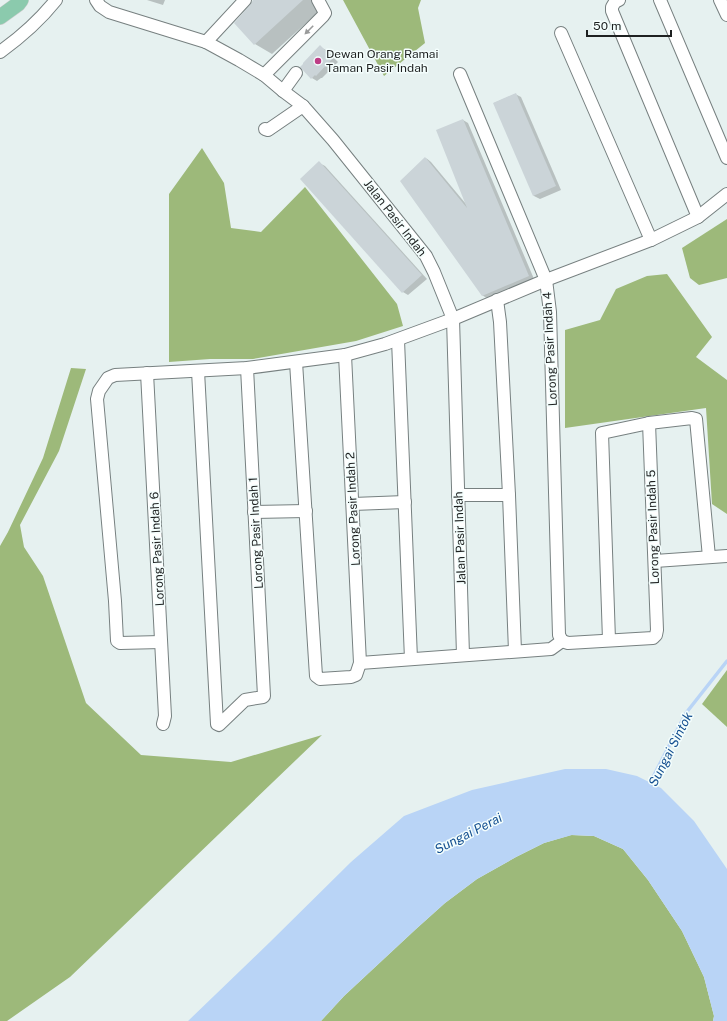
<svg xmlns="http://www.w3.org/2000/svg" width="727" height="1021" font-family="'Public Sans',sans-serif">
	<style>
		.forest { fill: #9db97a }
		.water { fill: #b9d4f6 }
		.shadow { fill: #0003 }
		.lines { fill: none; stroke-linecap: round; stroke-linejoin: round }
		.stream { stroke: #b9d4f6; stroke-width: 3.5 }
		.building { fill: #cbd4d8 }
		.minor-casing { stroke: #778080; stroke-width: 14 }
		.major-casing { stroke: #cecece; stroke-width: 16 }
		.minor { stroke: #fff; stroke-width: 12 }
		.major { stroke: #8bcaad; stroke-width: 15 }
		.oneway { fill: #9a9b9b }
		.poi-dot { fill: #be3d86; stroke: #f4fefd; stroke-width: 1.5 }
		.labels { text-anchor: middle; stroke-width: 3; stroke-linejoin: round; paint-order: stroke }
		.poi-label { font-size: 12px; fill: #1e2121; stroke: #f4fefd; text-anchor: start }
		.street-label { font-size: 12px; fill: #1e2121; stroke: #f4fefd }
		.water-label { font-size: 13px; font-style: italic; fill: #155091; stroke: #f4fefd }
	</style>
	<rect width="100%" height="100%" fill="#e6f1f0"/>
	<!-- forest -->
	<g class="forest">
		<polygon points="343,0 421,0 418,8 425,43 384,76"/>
		<polygon points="202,148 224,183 231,228 261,232 305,187 397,304 403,326 356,341 253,359 210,359 169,362 169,194"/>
		<polygon points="727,219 727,278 699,285 690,278 682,248"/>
		<polygon points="667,274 712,337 696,357 727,380 727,514 712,504 706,408 565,428 565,330 600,320 616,289 647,276"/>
		<polygon points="71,368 86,369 59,451 20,525 24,547 43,576 86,703 141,755 231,762 322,735 70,977 7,1021 0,1021 0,546 8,532 43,458"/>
		<polygon points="727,670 727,727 702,704"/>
		<polygon points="571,835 594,836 623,849 648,880 682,931 704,977 714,1016 713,1021 321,1021 344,996 416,929 445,903 477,879 516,857 544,843"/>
	</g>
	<!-- water -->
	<polygon class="water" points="565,769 606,769 637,776 661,788 694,821 727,869 727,1021 713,1021 714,1016 704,977 682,931 648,880 623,849 594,836 572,835 544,843 516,857 477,879 445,903 416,929 344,996 321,1021 188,1021 270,942 351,862 404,816 472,790"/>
	<!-- shadow -->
	<g class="shadow">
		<polygon points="147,0 165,0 163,5"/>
		<polygon points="255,0 324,0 327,4 272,54 255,44"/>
		<polygon points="320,47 326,50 338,62 322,78 321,78 317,81 312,78"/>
		<polygon points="515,94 521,97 561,190 540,199 534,196 494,103"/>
		<polygon points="463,120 468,123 534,279 488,299 482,295 426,158 431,162 466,204"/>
		<polygon points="319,163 325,166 427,279 408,295 403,292"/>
	</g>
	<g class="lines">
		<!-- stream -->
		<polyline class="stream" points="649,785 686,713 727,661"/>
	</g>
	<!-- building -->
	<g class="building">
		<polygon points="253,0 303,0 254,45 234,23 250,5"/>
		<polygon points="320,45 333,58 316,76 315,75 311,79 300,67 303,64 303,63"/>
		<polygon points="516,93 556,186 533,196 493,103"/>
		<polygon points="463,119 529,276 482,296 400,181 425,157 467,208 436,130"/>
		<polygon points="319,161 422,275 402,293 300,179"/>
	</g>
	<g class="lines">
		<!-- minor casing -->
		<g class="minor-casing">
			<g id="minor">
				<polyline points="96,0 100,6 109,12 206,42 239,60 264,75 283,91 303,106 333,140 426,256 434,272 453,319 463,655"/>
				<polyline points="619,0 615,2 612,7 612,11 698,217"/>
				<polyline points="660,0 727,158"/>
				<polyline points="720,0 727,15"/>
				<polyline points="561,33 651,240"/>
				<polyline points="206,42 245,0"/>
				<path d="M 0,52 C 21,37 40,20 56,0"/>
				<polyline points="460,74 546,280 550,312 559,635 562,641"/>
				<polyline points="264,75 323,16 325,13 318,0"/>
				<polyline points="283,91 296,73"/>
				<polyline points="265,129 268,130 303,106"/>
				<polyline points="497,300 500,322 509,495 515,651"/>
				<polyline points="398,340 411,659"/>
				<polyline points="296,362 316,676 320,679 351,677 356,675 360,663 345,355"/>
				<polyline points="198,371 217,724 219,725 245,700 263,697 264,696 247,368"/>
				<polyline points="147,373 165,716 163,724"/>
				<polyline points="458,495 509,495"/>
				<polyline points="353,504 405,502"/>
				<polyline points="254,512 306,511"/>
				<polyline points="655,561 727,556"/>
				<polyline points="609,640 602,433 649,423 692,418 696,419 709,557"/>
				<polyline points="562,641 568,643 653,638 656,635 657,630 649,423"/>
				<polyline points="161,642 120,643 117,641 115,601 97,399 99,391 108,378 115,375 247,368 345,355 385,344 453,319 546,280 651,240 698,217 727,194"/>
				<polyline points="360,663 551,649 562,641"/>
			</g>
		</g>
		<!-- major casing -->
		<g class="major-casing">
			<polyline id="major" points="0,17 18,4 21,0"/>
		</g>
		<!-- minor -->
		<use href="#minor" class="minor"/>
		<!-- major -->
		<use href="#major" class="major"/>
	</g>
	<!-- one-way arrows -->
	<defs><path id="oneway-solid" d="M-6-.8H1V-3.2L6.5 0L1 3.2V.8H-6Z"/></defs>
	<use class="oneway" href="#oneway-solid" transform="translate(309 30) rotate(135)"/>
	<!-- markers -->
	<circle class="poi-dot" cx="318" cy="61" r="4"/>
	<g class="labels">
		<!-- poi labels -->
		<g class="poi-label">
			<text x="326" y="58">Dewan Orang Ramai<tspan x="326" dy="14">Taman Pasir Indah</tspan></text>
		</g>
		<!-- street labels -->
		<g class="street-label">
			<text transform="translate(395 218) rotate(52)" y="4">Jalan Pasir Indah</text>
			<text transform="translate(550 349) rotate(-93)" y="4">Lorong Pasir Indah 4</text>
			<text transform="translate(353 509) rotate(-93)" y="4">Lorong Pasir Indah 2</text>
			<text transform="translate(653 527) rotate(-92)" y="4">Lorong Pasir Indah 5</text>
			<text transform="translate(256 533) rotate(-93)" y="4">Lorong Pasir Indah 1</text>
			<text transform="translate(460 538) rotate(-92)" y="4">Jalan Pasir Indah</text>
			<text transform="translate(157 549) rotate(-93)" y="4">Lorong Pasir Indah 6</text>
		</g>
		<!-- water labels -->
		<g class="water-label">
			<text transform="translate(670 749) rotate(-63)" y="5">Sungai Sintok</text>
			<text transform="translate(468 833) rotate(-27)" y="5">Sungai Perai</text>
		</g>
	</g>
	<!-- scale -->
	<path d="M587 30v6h84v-6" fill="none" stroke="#1e2121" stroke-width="2"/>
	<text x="593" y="30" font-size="12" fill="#1e2121" stroke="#f4fefd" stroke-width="3" paint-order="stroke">50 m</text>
</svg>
